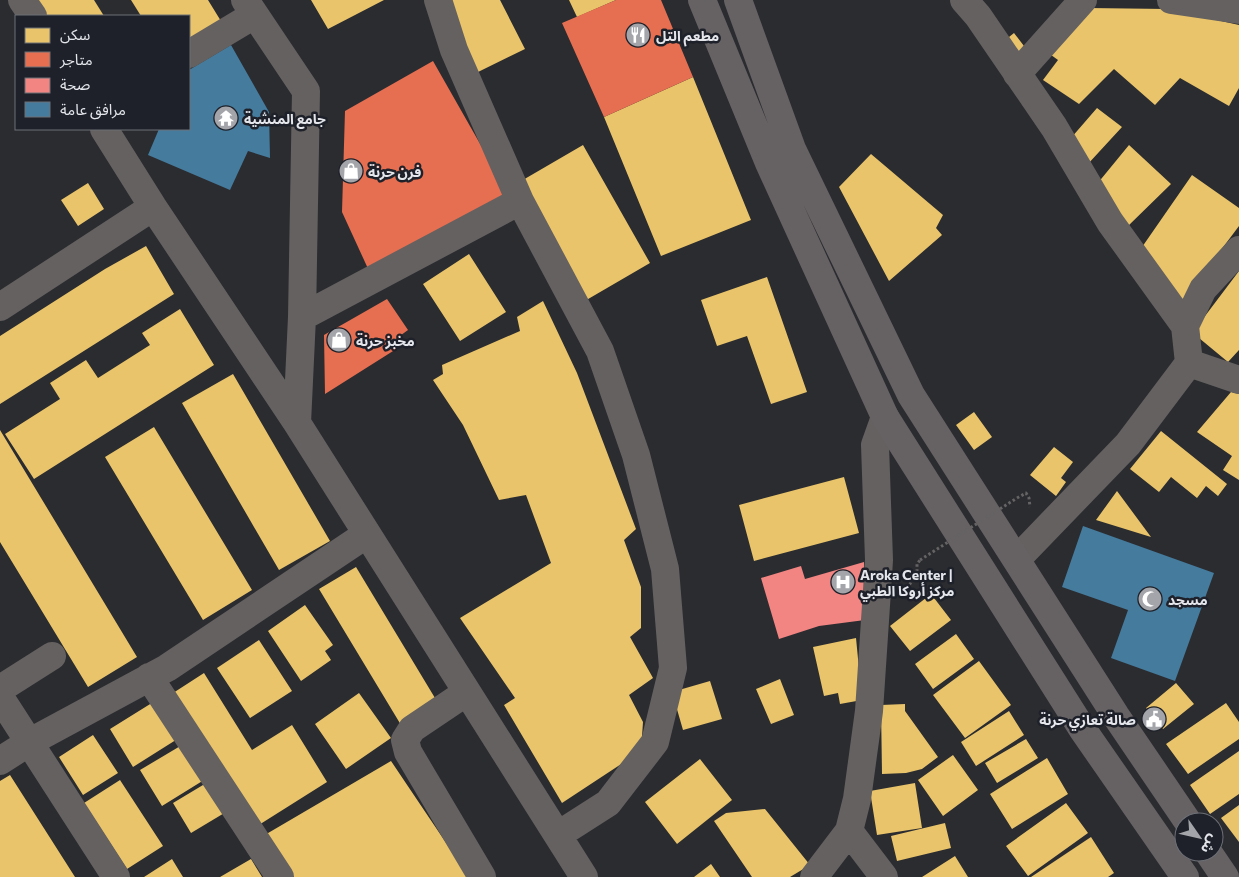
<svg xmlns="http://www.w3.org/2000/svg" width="1239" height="877" font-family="Commissioner,'Noto Sans Arabic',sans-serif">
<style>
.homes{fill:#e9c46a}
.shops{fill:#e76f51}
.health{fill:#f28482}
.public{fill:#457b9d}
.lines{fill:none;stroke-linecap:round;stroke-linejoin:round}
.path{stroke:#656364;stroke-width:3;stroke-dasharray:2.5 2.5;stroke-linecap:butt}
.minor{stroke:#656160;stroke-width:28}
.major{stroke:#666163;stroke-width:28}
.path-bridge{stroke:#656364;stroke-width:3;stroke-dasharray:2.5 2.5;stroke-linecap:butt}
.labels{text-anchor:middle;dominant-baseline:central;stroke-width:5;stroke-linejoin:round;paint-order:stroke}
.poi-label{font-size:14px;font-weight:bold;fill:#e4e6ec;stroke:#1e2129;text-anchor:start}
</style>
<rect width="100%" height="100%" fill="#2b2c30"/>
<path class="homes" d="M31 0H94L104 16H41Z
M131 0H208L224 26 189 48V16H141Z
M311 0H384L328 29Z
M450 0H500L525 49 476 73Z
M569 0H616L577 17Z
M1088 8 1167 9 1239 25V88L1229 106 1180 78 1155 105 1114 69 1079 104 1043 80 1058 60 1047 52Z
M1014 33 1027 50 1012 62 999 45Z
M693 77 751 220 661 256 604 117Z
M1097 108 1122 127 1087 165 1071 138Z
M583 145 650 263 583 302 516 184Z
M1129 145 1171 184 1127 227 1097 184Z
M871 154 943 215 936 228 942 235 889 281 839 187Z
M1192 175 1239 208V226L1182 302 1140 250Z
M88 183 104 209 78 226 61 200Z
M146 246 174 294 0 404V336L105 269Z
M469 254 506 312 460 341 423 284Z
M1239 271V350L1228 362 1199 338V324Z
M767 277 807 392 771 404 747 336 717 346 701 300Z
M543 301 577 373 636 529 624 540 641 587V628L630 637 653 678 629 695 643 722 641 751 562 803 504 705 515 698 460 618 551 563 526 495 499 500 463 425 433 380 443 374 442 365 520 331 517 317Z
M180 309 214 365 34 479 5 434 60 399 50 383 86 360 98 378 150 345 142 333Z
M233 374 330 541 279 570 182 403Z
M1231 392 1239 394V480L1223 470 1232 456 1197 432Z
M974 412 992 437 974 450 956 425Z
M154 427 252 590 203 620 105 457Z
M0 430 137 657 88 687 0 542Z
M1161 431 1227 484 1218 496 1206 486 1197 498 1171 477 1159 492 1130 469Z
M1054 447 1073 462 1061 478 1066 482 1056 496 1030 475Z
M844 477 859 533 754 561 739 505Z
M1117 491 1151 537 1096 520Z
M356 567 438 703 401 725 319 589Z
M931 594 951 620 910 651 890 626Z
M305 605 333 645 325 651 331 660 301 681 268 631Z
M956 634 974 659 933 689 915 664Z
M856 638 862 700 840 704 838 693 824 696 813 647Z
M259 640 292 691 250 718 217 668Z
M979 661 1011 705 965 738 933 695Z
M204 673 252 750 292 725 327 782 254 828 170 695Z
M780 679 794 715 771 724 756 689Z
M710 681 722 719 683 730 672 692Z
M1176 683 1194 704 1163 729 1146 708Z
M359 693 391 738 346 769 315 724Z
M155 701 179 738 133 767 110 729Z
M1226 703 1239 722V739L1188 774 1166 744Z
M905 704V711L938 757 922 769 906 773 882 774 881 705Z
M1009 711 1024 735 976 766 961 742Z
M93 735 118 773 83 795 59 757Z
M1026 739 1038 758 997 783 985 763Z
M182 745 204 780 162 806 140 770Z
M1239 751V794L1210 814 1190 785Z
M953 755 978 790 943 816 918 780Z
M1047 758 1068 794 1012 829 990 794Z
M700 759 732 800 677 844 645 802Z
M391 761 469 877H293L263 836Z
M10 775 75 877H0V781Z
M120 780 163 846 127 869 84 803Z
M208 782 226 812 191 833 173 803Z
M915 783 922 828 877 835 870 791Z
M1066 803 1088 833 1028 876 1006 846Z
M1239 805V842L1221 818Z
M765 809 810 865 790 877H752L714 821 726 813Z
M945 823 951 848 897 861 891 836Z
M1091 837 1114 873 1108 877H1031Z
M955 856 968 877H922Z
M172 859 183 877H144Z
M251 859 262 877H220Z
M711 864 720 877H694Z"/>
<path class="shops" d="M616 0H661L693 77 604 117 562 23Z
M433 61 508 193 370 273 342 212 345 111Z
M387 299 408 330 397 338 401 346 325 394 324 335Z"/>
<path class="health" d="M864 562 865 620 819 626 779 639 761 578 801 566 805 579Z"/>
<path class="public" d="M231 45 269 112 270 158 248 151 230 190 148 155 159 129H189V70Z
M1083 526 1214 573 1175 681 1111 658 1128 610 1062 587Z"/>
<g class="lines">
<path class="path" d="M1017 498 1026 493 1029 498 1030 507
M904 593 917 573V564L920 560"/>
<path class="minor" d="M22 0 33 16
M245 0 306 91 302 317 297 423 584 877
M438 0 454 50 520 201 600 351 636 455 665 569 673 668 655 742 608 803 558 835
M964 0 978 16 1054 127 1110 222 1185 326
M1171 0 1239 10
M189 54 254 15
M1017 74 1083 0
M104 129 153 207 297 423
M0 307 153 207
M302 317 520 201
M1189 363 1239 380
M1017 559 1128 444 1189 363 1185 326 1203 289 1239 250
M149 677 280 877
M0 689 52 656
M467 692 412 729 405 740 408 752 482 877
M0 697 116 877
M0 761 28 743 167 668 367 534
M849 831 884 877
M814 877 849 831 857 799 869 711 879 560 875 445 885 417"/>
<path class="major" d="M702 0 769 163 885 417 1083 730 1185 877
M738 0 792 149 911 395 1116 716 1188 822
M1208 852 1225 877"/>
<path class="path-bridge" d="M920 560 1017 498"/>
</g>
<defs>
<symbol id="restaurant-disc" viewBox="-11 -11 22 22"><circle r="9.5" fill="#a3a5aa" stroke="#1e2129"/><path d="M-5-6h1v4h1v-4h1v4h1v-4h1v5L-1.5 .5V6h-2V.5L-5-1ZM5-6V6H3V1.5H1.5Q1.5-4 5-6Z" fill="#fff"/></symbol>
<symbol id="temple-disc" viewBox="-11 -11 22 22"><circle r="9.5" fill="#a3a5aa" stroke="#1e2129"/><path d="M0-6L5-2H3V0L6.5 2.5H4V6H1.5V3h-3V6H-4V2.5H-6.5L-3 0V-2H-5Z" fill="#fff"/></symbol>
<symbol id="shop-disc" viewBox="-11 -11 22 22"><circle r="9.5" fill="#a3a5aa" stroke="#1e2129"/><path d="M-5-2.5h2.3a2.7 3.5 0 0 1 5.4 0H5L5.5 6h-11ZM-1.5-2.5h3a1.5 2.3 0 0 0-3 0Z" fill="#fff"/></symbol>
<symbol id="hospital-disc" viewBox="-11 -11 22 22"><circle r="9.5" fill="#a3a5aa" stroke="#1e2129"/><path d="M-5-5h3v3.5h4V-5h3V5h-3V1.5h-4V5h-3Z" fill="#fff"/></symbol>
<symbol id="mosque-disc" viewBox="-11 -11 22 22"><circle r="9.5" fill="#a3a5aa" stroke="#1e2129"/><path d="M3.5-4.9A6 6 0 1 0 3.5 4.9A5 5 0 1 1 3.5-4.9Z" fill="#fff"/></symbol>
<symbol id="civic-disc" viewBox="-11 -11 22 22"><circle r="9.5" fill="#a3a5aa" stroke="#1e2129"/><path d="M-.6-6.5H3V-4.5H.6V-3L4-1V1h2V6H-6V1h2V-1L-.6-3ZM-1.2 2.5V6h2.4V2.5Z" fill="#fff"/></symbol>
</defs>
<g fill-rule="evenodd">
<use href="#restaurant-disc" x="624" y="21" width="28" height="28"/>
<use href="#temple-disc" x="212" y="104" width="28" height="28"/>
<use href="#shop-disc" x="337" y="157" width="28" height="28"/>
<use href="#shop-disc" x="325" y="326" width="28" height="28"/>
<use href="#hospital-disc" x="829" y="568" width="28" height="28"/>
<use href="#mosque-disc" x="1136" y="585" width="28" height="28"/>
<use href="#civic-disc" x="1140" y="705" width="28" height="28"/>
</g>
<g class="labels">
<g class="poi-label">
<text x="656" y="35">مطعم التل</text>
<text x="244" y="118">جامع المنشية</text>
<text x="368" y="171">فرن حرنة</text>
<text x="356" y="340">مخبز حرنة</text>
<text x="860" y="574">Aroka Center |<tspan x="860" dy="16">مركز أروكا الطبي</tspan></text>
<text x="1168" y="599">مسجد</text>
<text x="1136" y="719" text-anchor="end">صالة تعازي حرنة</text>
</g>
</g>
<rect x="15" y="15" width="175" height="115" fill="#1e2129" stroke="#6d7077"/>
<rect x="25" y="28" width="25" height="15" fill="#e9c46a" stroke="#6d7077"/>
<text x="60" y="40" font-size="15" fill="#e4e6ec">سكن</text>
<rect x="25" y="52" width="25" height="15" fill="#e76f51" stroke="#6d7077"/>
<text x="60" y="65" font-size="15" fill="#e4e6ec">متاجر</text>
<rect x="25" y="78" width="25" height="15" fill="#f28482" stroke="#6d7077"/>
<text x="60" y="90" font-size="15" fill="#e4e6ec">صحة</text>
<rect x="25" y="102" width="25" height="15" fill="#457b9d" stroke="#6d7077"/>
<text x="60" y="115" font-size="15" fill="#e4e6ec">مرافق عامة</text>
<g transform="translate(1199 837) rotate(124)"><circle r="24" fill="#1e2129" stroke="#6d7077"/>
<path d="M0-4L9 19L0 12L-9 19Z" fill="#a3a5aa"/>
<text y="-8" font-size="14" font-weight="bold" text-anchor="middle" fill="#e4e6ec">ش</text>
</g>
</svg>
